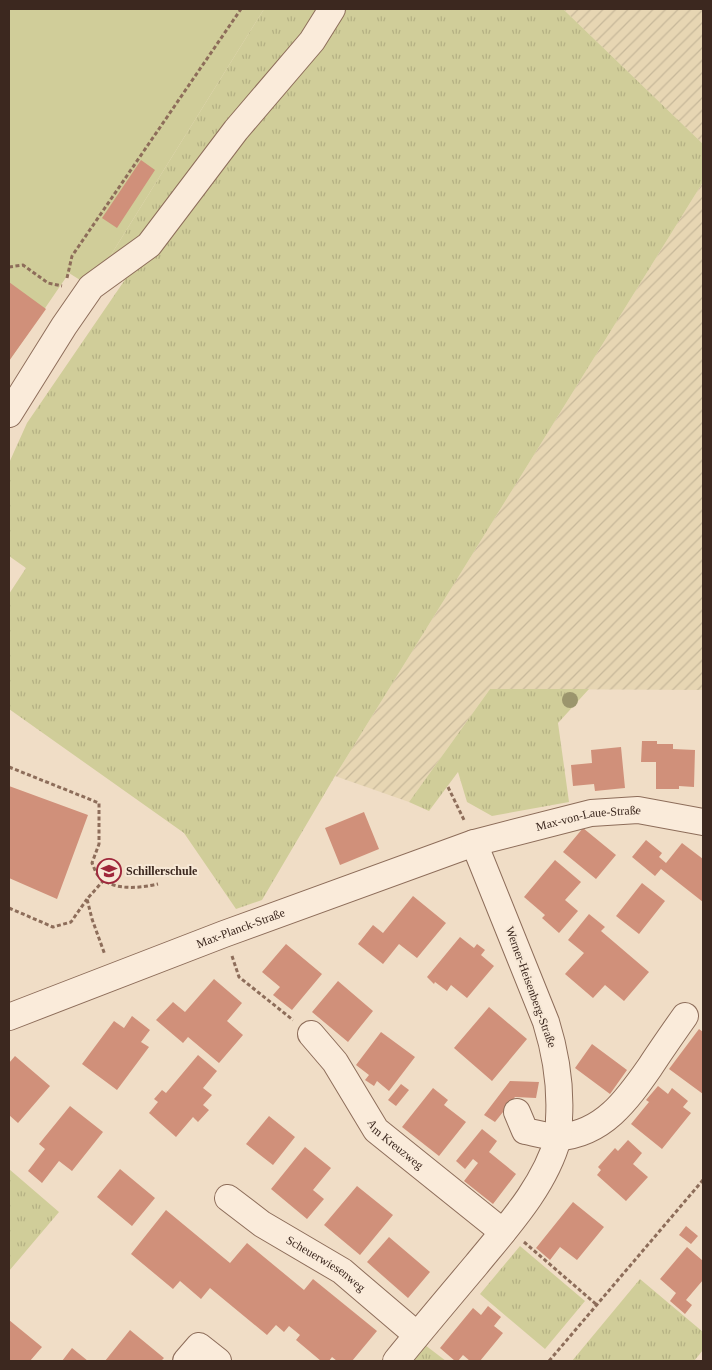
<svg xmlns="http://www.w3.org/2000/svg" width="712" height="1370" font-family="Georgia,serif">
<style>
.farmland{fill:url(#farmland-furrows)}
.grass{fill:url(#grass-tufts)}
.garden{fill:#d0cd99}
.building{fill:#d0907a}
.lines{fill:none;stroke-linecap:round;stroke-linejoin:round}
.minor-casing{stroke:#8d6d5a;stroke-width:28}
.path{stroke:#8d6d5a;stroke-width:3;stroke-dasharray:4 2.5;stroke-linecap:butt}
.minor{stroke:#faebda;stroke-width:26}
.tree{fill:#9b956d}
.labels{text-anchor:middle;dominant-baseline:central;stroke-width:4;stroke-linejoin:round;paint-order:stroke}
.street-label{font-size:12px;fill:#3c281f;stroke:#f7e8d6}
.poi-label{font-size:12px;font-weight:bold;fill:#3c281f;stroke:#f7e8d6;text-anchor:start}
</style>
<defs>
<pattern id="farmland-furrows" width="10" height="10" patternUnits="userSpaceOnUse" patternTransform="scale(1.25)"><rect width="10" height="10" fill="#e7d6b3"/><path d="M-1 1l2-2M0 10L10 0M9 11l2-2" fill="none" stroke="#c7b89a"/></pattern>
<pattern id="grass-tufts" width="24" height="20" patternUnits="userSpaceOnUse" patternTransform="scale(1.25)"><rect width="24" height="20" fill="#d0cd99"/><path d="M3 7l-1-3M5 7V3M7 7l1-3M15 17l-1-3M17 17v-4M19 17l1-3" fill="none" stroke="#b4b083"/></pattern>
</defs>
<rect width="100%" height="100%" fill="#f0ddc6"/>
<path class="farmland" d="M563 9H703V144Z
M703 182V690L490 689 409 802 335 776Z"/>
<path class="grass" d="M264 9H563L703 144V182L335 776 262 900 236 909 184 833 9 709V594L26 568 9 556V463L27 423 148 246 91 287Z
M490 689H589L558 723 569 802 492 816 467 802 458 772 429 811 409 802Z
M9 1169 59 1212 9 1271Z
M520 1246 585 1301 545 1349 480 1294Z
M640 1279 703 1332V1350L694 1361H572Z
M425 1345 446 1361H412Z"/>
<path class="garden" d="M9 9H264L91 287 69 273 9 361Z"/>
<path class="building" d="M141 160 155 170 117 228 102 218Z
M9 282 46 309 9 361Z
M642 741H657V744H673V749L695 750 694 787 679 786V789H656V762H641Z
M621 747 625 788 595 791 594 784 573 786 571 765 592 763 591 750Z
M9 786 88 815 57 899 9 878Z
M364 812 379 849 340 865 325 828Z
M583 828 616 855 596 879 563 852Z
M646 840 662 853 659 857 666 863 682 843 703 859V902L661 869 655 876 632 857Z
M555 860 581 882 565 900 578 911 559 933 542 918 545 915 524 897Z
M642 883 665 901 639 934 616 916Z
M413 896 446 923 417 958 399 944 383 964 358 944 373 925 383 933Z
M589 914 605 927 601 931 649 972 624 1001 605 985 593 998 565 974 584 953 568 940Z
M460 937 474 948 477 944 485 950 481 955 494 966 467 998 451 985 447 991 435 982 434 984 427 977Z
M286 944 322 974 292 1010 273 995 280 987 262 972Z
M214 979 242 1003 227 1021 243 1035 219 1063 188 1037 183 1043 156 1020 173 1002 185 1012Z
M338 981 373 1011 348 1042 312 1012Z
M489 1007 527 1039 492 1081 454 1048Z
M132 1016 150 1030 141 1042 149 1047 117 1090 82 1064 114 1021 124 1028Z
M699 1029 703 1032V1094L669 1069Z
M381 1032 415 1057 389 1091 377 1081 374 1086 365 1080 369 1075 356 1065Z
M592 1044 627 1070 610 1094 575 1068Z
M198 1055 217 1071 203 1088 212 1095 203 1105 209 1110 198 1122 193 1117 176 1137 149 1113 158 1102 154 1099 162 1090 166 1093Z
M15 1056 50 1086 18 1123 9 1115V1063Z
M510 1081 539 1082 536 1098 515 1097 495 1122 484 1115Z
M401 1084 409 1090 396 1106 388 1100Z
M658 1086 668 1094 672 1088 688 1101 683 1107 691 1113 662 1149 631 1124 649 1102 646 1100Z
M433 1088 448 1100 444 1105 466 1122 439 1156 402 1127Z
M70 1106 103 1132 72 1171 59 1161 42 1183 28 1171 45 1149 39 1144Z
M269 1116 295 1137 273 1165 246 1144Z
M482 1129 497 1141 489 1152 516 1174 493 1204 464 1181 478 1163 473 1159 465 1169 456 1161Z
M628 1140 642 1153 633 1164 648 1177 626 1201 597 1175 601 1170 598 1167 615 1148 618 1151Z
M305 1147 331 1168 313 1190 324 1199 307 1219 271 1189Z
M120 1169 155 1198 132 1226 97 1197Z
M357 1186 393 1215 360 1255 324 1225Z
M573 1202 604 1227 577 1260 560 1247 550 1260 536 1248Z
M166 1210 230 1263 247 1243 304 1290 313 1279 377 1331 352 1361H337L332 1357 329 1361H321L296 1340 300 1335 289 1326 284 1332 276 1325 267 1335 210 1288 201 1299 180 1281 173 1289 131 1254Z
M686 1226 698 1236 691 1244 679 1235Z
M389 1237 430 1272 408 1298 367 1262Z
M687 1247 703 1261V1280L686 1300 692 1305 685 1314 670 1301 676 1293 660 1279Z
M488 1306 501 1317 494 1326 503 1333 480 1361H470L463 1355 458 1361H455L440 1348 473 1308 481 1315Z
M9 1320 42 1347 30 1361H9Z
M130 1330 164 1358 161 1361H105Z
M72 1348 88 1361H62Z"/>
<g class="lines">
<defs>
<g id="minor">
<path d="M9 414 64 326 91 287 149 245 236 130 312 41 332 9"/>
<path id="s1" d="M9 1017 224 934 474 843 591 813 638 810 703 822"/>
<path id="s2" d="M311 1034 335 1062 376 1130 503 1232"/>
<path d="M517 1112 525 1131C536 1133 549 1137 559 1137 603 1134 627 1100 650 1067 661 1050 673 1033 685 1016"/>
<path id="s3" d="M228 1198 262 1224 342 1271 417 1335"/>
<path d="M186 1361 199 1346 218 1361"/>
<path d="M396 1361C422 1329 449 1297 476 1265 507 1227 545 1186 558 1138 559 1132 559 1125 559 1119 561 1085 556 1054 546 1022L474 843"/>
</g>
</defs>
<use href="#minor" class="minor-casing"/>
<path class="path" d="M9 267 23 265 48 283 62 286
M67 278 72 256 241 9
M9 767 99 803V844L92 863C94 867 95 871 97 874 111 892 140 888 158 884
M448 787 465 822
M104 880 87 899 92 919 105 955
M9 908 53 927 71 922 87 899
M232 956 239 977 293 1020
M524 1242 597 1305
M549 1361 703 1180"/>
<use href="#minor" class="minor"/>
</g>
<circle class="tree" cx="570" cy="700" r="8"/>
<defs>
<symbol id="school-ring" viewBox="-11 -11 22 22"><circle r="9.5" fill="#f7e8d6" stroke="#9f273b" stroke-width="1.5"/><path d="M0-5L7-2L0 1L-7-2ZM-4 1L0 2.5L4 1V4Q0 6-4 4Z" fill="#9f273b"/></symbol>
</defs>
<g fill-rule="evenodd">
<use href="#school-ring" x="95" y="857" width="28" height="28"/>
</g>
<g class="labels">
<g class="street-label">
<text stroke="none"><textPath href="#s1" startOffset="614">Max-von-Laue-Straße</textPath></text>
<text stroke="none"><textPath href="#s1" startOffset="248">Max-Planck-Straße</textPath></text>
<text transform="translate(531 987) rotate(70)">Werner-Heisenberg-Straße</text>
<text stroke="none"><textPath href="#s2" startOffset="140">Am Kreuzweg</textPath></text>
<text stroke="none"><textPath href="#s3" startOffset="118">Scheuerwiesenweg</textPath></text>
</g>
<g class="poi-label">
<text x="126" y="871">Schillerschule</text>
</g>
</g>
<rect width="712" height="1370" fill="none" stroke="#3c281f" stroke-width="20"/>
</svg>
